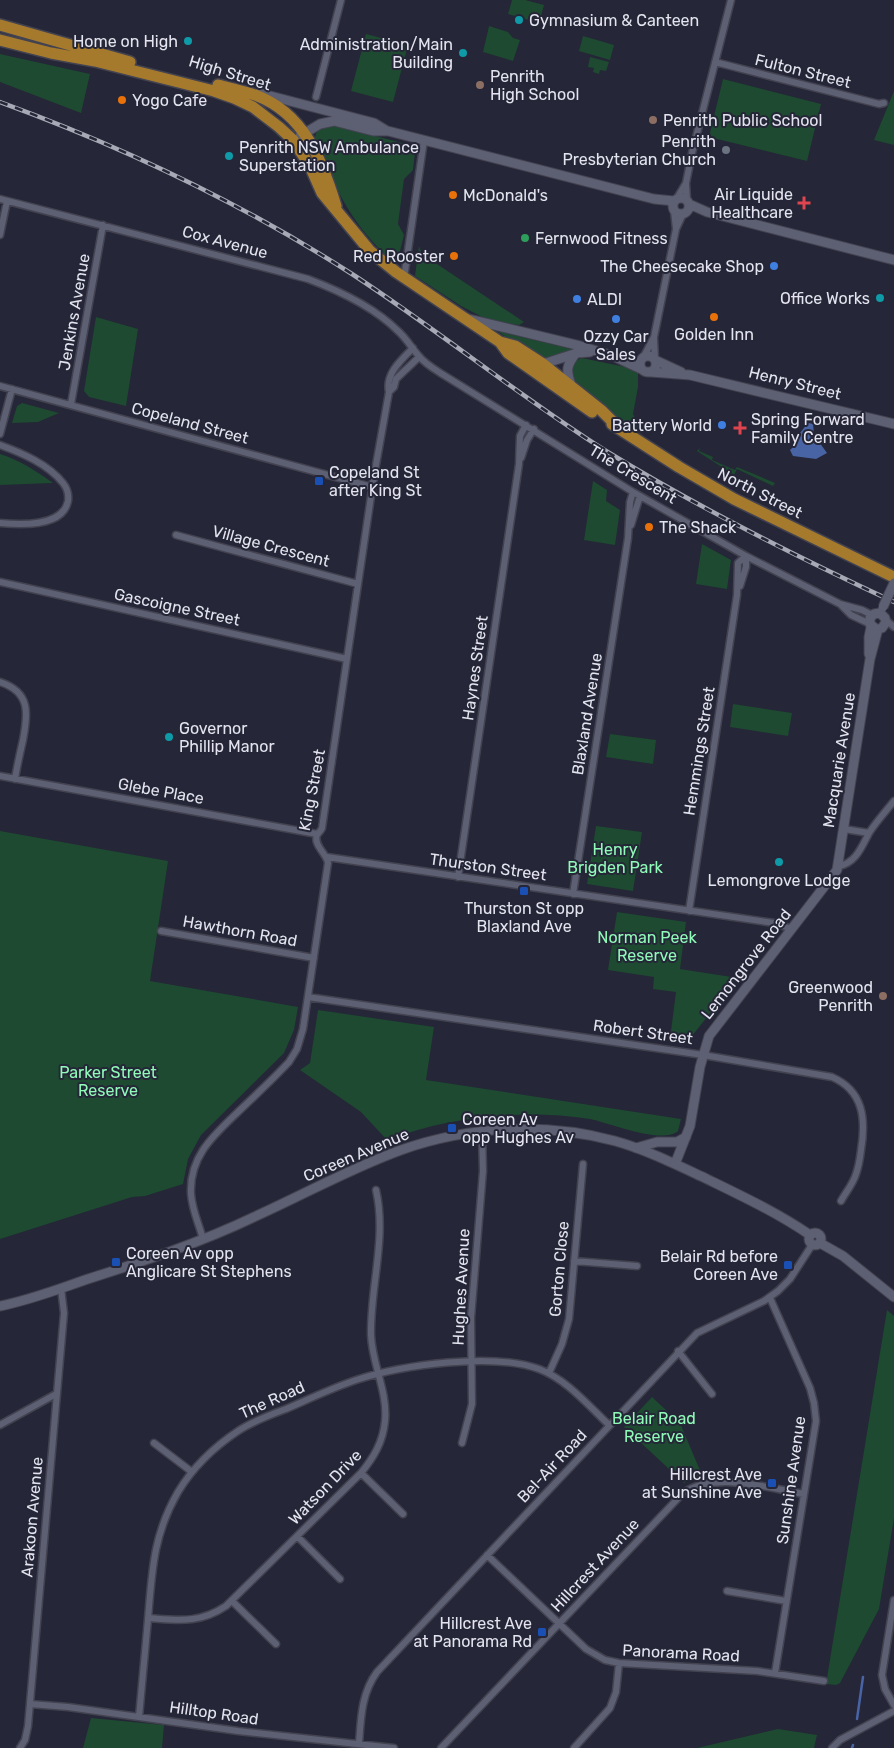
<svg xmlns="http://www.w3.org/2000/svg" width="894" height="1748" font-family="Rubik,sans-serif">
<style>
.green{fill:#1d4a30}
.water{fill:#4864a4}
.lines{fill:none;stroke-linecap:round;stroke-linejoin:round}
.stream{stroke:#4864a4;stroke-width:2.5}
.street-casing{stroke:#424250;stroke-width:9}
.secondary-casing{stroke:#424250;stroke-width:11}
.highway-casing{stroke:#424250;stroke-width:14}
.street{stroke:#5d5f72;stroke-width:6}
.secondary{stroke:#5d5f72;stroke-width:9}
.highway{stroke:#a57a2c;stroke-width:11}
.rail-casing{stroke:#a8a9b6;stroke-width:4.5}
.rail{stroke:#252637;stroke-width:2.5;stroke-dasharray:8;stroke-linecap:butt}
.secondary-bridge-casing{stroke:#424250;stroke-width:11;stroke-linecap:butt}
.secondary-bridge{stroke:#5d5f72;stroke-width:9}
.culture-dot{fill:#0f9aa8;stroke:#252637;stroke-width:2}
.education-dot{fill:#8d6e63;stroke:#252637;stroke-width:2}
.food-dot{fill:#e8710a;stroke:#252637;stroke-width:2}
.worship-dot{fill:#6b7280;stroke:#252637;stroke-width:2}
.health-dot{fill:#e0444e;stroke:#252637;stroke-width:2}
.leisure-dot{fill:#2e9e5b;stroke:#252637;stroke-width:2}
.shop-dot{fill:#3f7fe0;stroke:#252637;stroke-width:2}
.transit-dot{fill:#1a4fb4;stroke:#252637;stroke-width:2}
.labels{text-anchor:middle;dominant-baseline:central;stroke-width:4;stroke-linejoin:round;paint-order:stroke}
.poi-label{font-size:16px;fill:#e3e4ef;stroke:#252637;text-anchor:start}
.street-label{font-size:16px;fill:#e3e4ef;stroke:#252637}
.park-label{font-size:16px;fill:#90fbb9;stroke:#252637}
</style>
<rect width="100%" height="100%" fill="#252637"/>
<path class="green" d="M512 0H525L544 5 539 23 508 14Z
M489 26 508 32 513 38 520 40 513 61 483 52Z
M366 34 408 45 393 102 351 91Z
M583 36 614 45 610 60 579 51Z
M0 54 90 74 81 113 0 82Z
M590 57 609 62 606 71 600 70 599 74 593 72 594 68 588 67Z
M723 79 821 104 807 161 709 137Z
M894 91V145L874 140Z
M328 125 337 126 410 145 414 148 415 152 413 170 404 179 398 224 404 235 398 259 391 260C358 230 342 203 325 162 322 153 318 145 315 137 317 129 321 128 328 125Z
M419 246 422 254 524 322 519 325 488 320 461 306 415 276Z
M96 317 138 329 126 406 89 397 84 391Z
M497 331 572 349V351L543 361Z
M582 358 635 369 638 372V387L633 414 637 421 641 424 637 431 630 426 628 429 617 421 575 381C569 372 571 361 582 358Z
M22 403 59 413 38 422 12 423 17 406Z
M700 448 699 451 713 457 712 460 735 470 737 467 775 483 773 486 737 469 734 475 697 451Z
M0 454C20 460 36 471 53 483L0 485Z
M593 481 607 490 606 501 620 510 615 545 584 540Z
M702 544 731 560 727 589 696 584Z
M733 704 792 713 788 736 730 727Z
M610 734 656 740 653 764 606 757Z
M596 826 642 832 633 891 587 884Z
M0 831 168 861 150 981 298 1007 294 1030 284 1053 201 1135 188 1159 183 1184 145 1196 132 1197 0 1239Z
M617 912 686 922 680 969 738 978 688 1041 670 1039 676 992 653 989 654 977 608 970Z
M318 1010 434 1027 426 1080 681 1119 678 1131C662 1145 610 1123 590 1119 521 1109 452 1116 387 1140L361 1112 300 1070 310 1063Z
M887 1310 894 1316V1518L879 1609 840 1683 836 1685 826 1684Z
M652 1397 680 1423 702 1475 684 1483 624 1427Z
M91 1718 164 1725 162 1748H83Z
M778 1729 817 1735 814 1748H697Z"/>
<path class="water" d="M809 423 813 424 814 435 827 453 816 459 793 456 790 450 793 447 795 437C802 433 803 427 809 423Z"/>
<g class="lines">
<path class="stream" d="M857 1719 863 1677
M852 1748 853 1745"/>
<defs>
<path id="street" d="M715 62 879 104 884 103
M316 97 341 0
M677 198 686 183
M0 199 308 279C340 291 374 307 398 331 406 338 411 347 418 355 424 363 434 369 442 374L633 492 746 556 840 604 862 610 872 615
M687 200 686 183 692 153 731 0
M676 229 683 214
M0 235 7 201
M404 278 424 140
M654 338 655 360
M643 358 654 337 676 229 674 211
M0 386 372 487
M389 392 394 387 396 379 419 357
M71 404 103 225
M0 434 12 389
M0 445C22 453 48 464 63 483 67 488 69 494 68 501 63 527 20 525 0 523
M521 458 527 440 534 429
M631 525 640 496
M176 535 358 584
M0 582 347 659
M740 586 746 567V556
M841 605 851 615 870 624
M886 620 894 627
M0 682C31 692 28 714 23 740 20 753 17 766 15 779
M0 776 317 834
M844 829 869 833
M327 857 774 923 792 929
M839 866C856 863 862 846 869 833 876 822 886 811 894 801
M458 877 519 464 520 436 526 425
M573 894 628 538 630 502 633 492
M689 911 737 595 738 563 746 556
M161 931 314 958
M308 997 703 1055 832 1077C864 1091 866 1120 861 1150 860 1158 859 1166 856 1174 853 1184 846 1192 841 1201
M203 1239C199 1224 192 1210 191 1194 189 1156 214 1135 239 1111 256 1095 273 1079 289 1062L297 1049 303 1029 328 863C327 854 313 845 317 835 318 833 321 831 322 828L374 476 389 392C385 374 401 360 413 348
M574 1261 637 1266
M770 1298 810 1388 814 1403 816 1421 775 1673
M678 1351 712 1394
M549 1373 562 1344 569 1319 583 1164
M0 1425 56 1394
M154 1443 192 1472
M462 1443 472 1404 471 1318 483 1171 482 1131
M361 1473 403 1514
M297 1536 340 1579
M487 1555 586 1649 605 1660 619 1663 757 1671 824 1681
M727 1591 786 1601
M894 1600 882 1675 885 1689 894 1705
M232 1601 276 1644
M148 1618C178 1620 199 1624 226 1606L361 1473C374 1457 383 1442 385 1421 388 1392 372 1364 371 1335 370 1287 387 1238 376 1190
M30 1704 68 1707 238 1731 394 1748
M139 1717C142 1684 145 1652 148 1619 152 1572 153 1535 178 1492 193 1467 214 1447 238 1431 253 1421 270 1415 286 1409 309 1399 332 1388 356 1380 402 1365 493 1352 539 1369 566 1379 588 1405 609 1425
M359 1744C361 1718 361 1694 377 1672L697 1333 764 1301 778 1291 790 1279 812 1245
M20 1748 25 1740 28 1726 64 1313 61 1288
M441 1748 683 1493C716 1471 768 1488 804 1494
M574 1748 610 1708 616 1692 619 1663
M832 1748 840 1740 894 1711"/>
<path id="secondary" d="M259 93 374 123 387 131
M300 136 320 124 334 121 373 131H388L654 199 674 201
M673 206a8 8 0 1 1 16 0a8 8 0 1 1-16 0Z
M689 204 707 212 894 260
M469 319 577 345 613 356 641 369
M640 364a8 8 0 1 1 16 0a8 8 0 1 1-16 0Z
M655 360 681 372
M540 365 577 353 590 352
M651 372 690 375 894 424
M571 385C566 370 566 366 576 353
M876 629 870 624V618L874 614 880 613
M878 629 882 628 886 622 885 618 880 613
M869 654V637L871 627
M636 1148 657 1142H677L686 1137
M675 1164 690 1126 700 1067 709 1036 837 870 870 659 878 629
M809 1239a6 6 0 1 1 12 0a6 6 0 1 1-12 0Z
M820 1243 843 1256 894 1297
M0 1306C31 1300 61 1288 91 1278 147 1260 202 1242 254 1217 303 1195 351 1168 401 1150 469 1126 545 1122 615 1141 647 1150 677 1165 707 1179 742 1196 778 1213 810 1235"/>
<path id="highway" d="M0 25 130 62
M0 40 51 53 95 61 214 91 234 98 253 107 279 127 293 140 310 166 322 193 370 251 396 272 500 342 515 346 543 364 601 410 617 426
M218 85C230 88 243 91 255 95 304 113 322 160 336 206
M500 342 508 353 592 412
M612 424 679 467 734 499 894 577"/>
</defs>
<use href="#street" class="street-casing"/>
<use href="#secondary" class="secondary-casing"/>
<use href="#highway" class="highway-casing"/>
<use href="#street" class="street"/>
<use href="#secondary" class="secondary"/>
<use href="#highway" class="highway"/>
<defs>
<path id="rail" d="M0 102C121 146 243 204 352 274 438 330 519 396 606 451 699 508 795 556 894 602"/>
</defs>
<use href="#rail" class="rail-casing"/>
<use href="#rail" class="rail"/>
<defs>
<path id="secondary-bridge" d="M883 607 894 583"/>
</defs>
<use href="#secondary-bridge" class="secondary-bridge-casing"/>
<use href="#secondary-bridge" class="secondary-bridge"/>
</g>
<g class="culture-dot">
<circle cx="519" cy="20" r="5"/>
<circle cx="188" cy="41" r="5"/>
<circle cx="463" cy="53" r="5"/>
<circle cx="229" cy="156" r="5"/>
<circle cx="880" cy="298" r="5"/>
<circle cx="169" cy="737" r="5"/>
<circle cx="779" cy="862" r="5"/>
</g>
<g class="education-dot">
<circle cx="480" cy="85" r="5"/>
<circle cx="653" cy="120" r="5"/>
<circle cx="883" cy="996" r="5"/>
</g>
<g class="food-dot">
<circle cx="122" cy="100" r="5"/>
<circle cx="453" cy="195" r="5"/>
<circle cx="454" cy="256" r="5"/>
<circle cx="714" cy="317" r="5"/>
<circle cx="649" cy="527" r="5"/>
</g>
<circle class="worship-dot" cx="726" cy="150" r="5"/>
<g class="health-dot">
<path d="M801.5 195.5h5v5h5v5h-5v5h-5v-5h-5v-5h5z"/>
<path d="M737.5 420.5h5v5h5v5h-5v5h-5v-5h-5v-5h5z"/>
</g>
<circle class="leisure-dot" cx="525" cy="238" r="5"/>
<g class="shop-dot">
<circle cx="774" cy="266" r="5"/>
<circle cx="577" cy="299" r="5"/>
<circle cx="616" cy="319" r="5"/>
<circle cx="722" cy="425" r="5"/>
</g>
<g class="transit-dot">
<rect x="314" y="476" width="10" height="10" rx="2.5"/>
<rect x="519" y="886" width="10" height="10" rx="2.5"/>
<rect x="447" y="1123" width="10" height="10" rx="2.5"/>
<rect x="111" y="1257" width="10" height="10" rx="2.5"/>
<rect x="783" y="1260" width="10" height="10" rx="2.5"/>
<rect x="767" y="1478" width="10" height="10" rx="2.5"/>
<rect x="537" y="1627" width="10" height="10" rx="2.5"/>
</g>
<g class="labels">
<g class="poi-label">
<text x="529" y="20">Gymnasium &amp; Canteen</text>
<text x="178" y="41" text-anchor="end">Home on High</text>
<text x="453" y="44" text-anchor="end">Administration/Main<tspan x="453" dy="18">Building</tspan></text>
<text x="490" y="76">Penrith<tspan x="490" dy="18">High School</tspan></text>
<text x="132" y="100">Yogo Cafe</text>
<text x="663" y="120">Penrith Public School</text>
<text x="716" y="141" text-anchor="end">Penrith<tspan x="716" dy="18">Presbyterian Church</tspan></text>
<text x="239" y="147">Penrith NSW Ambulance<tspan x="239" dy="18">Superstation</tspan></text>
<text x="793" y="194" text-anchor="end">Air Liquide<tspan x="793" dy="18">Healthcare</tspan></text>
<text x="463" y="195">McDonald's</text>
<text x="535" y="238">Fernwood Fitness</text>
<text x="444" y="256" text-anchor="end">Red Rooster</text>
<text x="764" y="266" text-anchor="end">The Cheesecake Shop</text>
<text x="870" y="298" text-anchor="end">Office Works</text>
<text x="587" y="299">ALDI</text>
<text x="714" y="334" text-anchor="middle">Golden Inn</text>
<text x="616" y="336" text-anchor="middle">Ozzy Car<tspan x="616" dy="18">Sales</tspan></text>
<text x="751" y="419">Spring Forward<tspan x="751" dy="18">Family Centre</tspan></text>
<text x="712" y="425" text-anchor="end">Battery World</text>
<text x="329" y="472">Copeland St<tspan x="329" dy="18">after King St</tspan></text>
<text x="659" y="527">The Shack</text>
<text x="179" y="728">Governor<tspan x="179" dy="18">Phillip Manor</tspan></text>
<text x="779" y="880" text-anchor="middle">Lemongrove Lodge</text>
<text x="524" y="908" text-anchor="middle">Thurston St opp<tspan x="524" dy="18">Blaxland Ave</tspan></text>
<text x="873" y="987" text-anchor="end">Greenwood<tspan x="873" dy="18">Penrith</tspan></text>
<text x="462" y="1119">Coreen Av<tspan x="462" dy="18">opp Hughes Av</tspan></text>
<text x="126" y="1253">Coreen Av opp<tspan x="126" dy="18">Anglicare St Stephens</tspan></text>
<text x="778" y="1256" text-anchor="end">Belair Rd before<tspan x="778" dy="18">Coreen Ave</tspan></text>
<text x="762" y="1474" text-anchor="end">Hillcrest Ave<tspan x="762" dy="18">at Sunshine Ave</tspan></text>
<text x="532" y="1623" text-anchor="end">Hillcrest Ave<tspan x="532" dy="18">at Panorama Rd</tspan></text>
</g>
<g class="street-label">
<text transform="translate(803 71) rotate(14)">Fulton Street</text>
<text transform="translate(230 73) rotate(17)">High Street</text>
<text transform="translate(225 242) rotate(15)">Cox Avenue</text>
<text transform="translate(74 312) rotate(-80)">Jenkins Avenue</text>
<text transform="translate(795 383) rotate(14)">Henry Street</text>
<text transform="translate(190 423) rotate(15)">Copeland Street</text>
<text transform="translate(633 474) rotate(31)">The Crescent</text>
<text transform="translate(760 493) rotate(27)">North Street</text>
<text transform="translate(271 546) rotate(15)">Village Crescent</text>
<text transform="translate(177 607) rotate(12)">Gascoigne Street</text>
<text transform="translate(475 668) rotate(-82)">Haynes Street</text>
<text transform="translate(587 714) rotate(-81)">Blaxland Avenue</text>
<text transform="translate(699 751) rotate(-81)">Hemmings Street</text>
<text transform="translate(839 760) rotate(-81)">Macquarie Avenue</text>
<text transform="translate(312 790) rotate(-79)">King Street</text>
<text transform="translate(161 791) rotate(10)">Glebe Place</text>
<text transform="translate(488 867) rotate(8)">Thurston Street</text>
<text transform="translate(240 931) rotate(10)">Hawthorn Road</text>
<text transform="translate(746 964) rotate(-52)">Lemongrove Road</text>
<text transform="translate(643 1032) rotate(8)">Robert Street</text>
<text transform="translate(356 1155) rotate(-23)">Coreen Avenue</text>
<text transform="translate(559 1269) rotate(-85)">Gorton Close</text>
<text transform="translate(461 1287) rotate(-87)">Hughes Avenue</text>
<text transform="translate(272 1400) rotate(-24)">The Road</text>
<text transform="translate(552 1466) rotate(-47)">Bel-Air Road</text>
<text transform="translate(791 1480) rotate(-82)">Sunshine Avenue</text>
<text transform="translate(325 1487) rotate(-46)">Watson Drive</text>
<text transform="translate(32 1517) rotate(-85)">Arakoon Avenue</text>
<text transform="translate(595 1565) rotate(-47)">Hillcrest Avenue</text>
<text transform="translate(681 1653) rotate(3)">Panorama Road</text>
<text transform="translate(214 1713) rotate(8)">Hilltop Road</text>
</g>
<g class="park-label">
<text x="615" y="849">Henry<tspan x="615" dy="18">Brigden Park</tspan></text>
<text x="647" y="937">Norman Peek<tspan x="647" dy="18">Reserve</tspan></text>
<text x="108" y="1072">Parker Street<tspan x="108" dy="18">Reserve</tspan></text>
<text x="654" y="1418">Belair Road<tspan x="654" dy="18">Reserve</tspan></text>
</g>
</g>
</svg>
